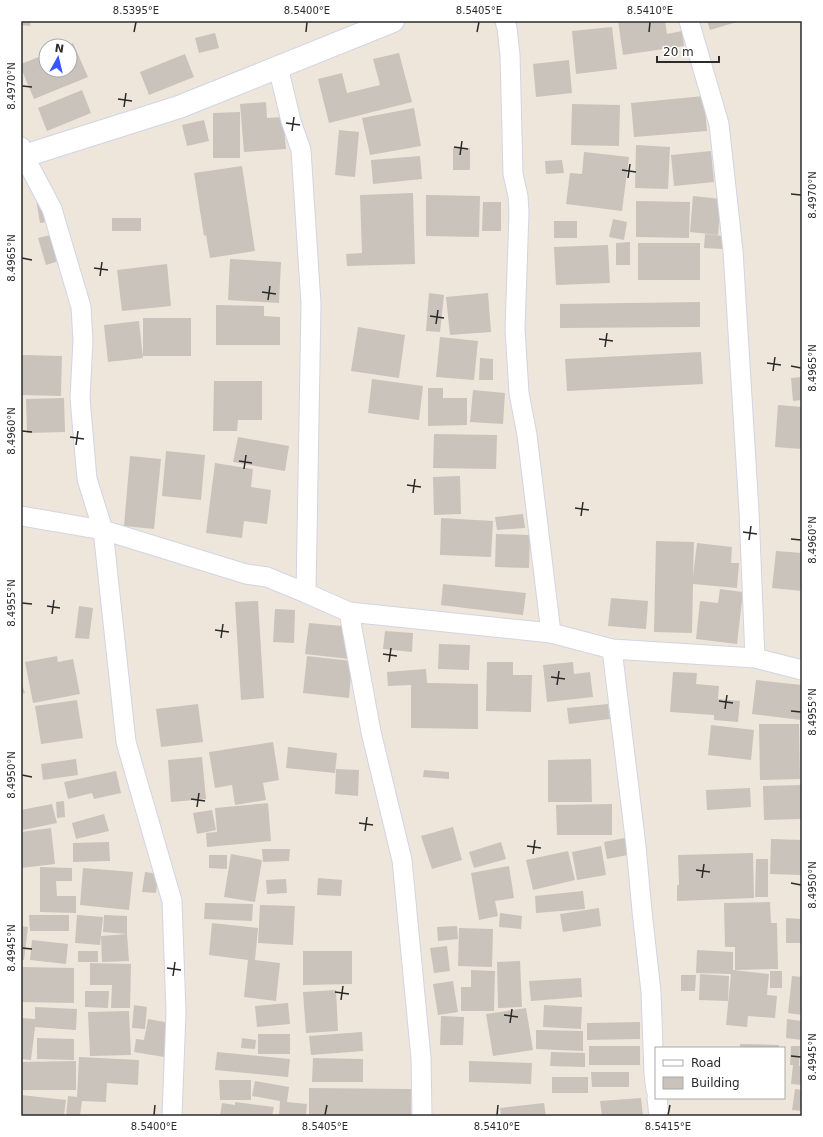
<svg xmlns="http://www.w3.org/2000/svg" width="823" height="1137" font-family="'DejaVu Sans',sans-serif">
<style>
.building{fill:#c9c3bb}
.lines{fill:none;stroke-linecap:round;stroke-linejoin:round}
.street-casing{stroke:#d1d4e5;stroke-width:21}
.secondary-casing{stroke:#d1d4e5;stroke-width:24}
.street{stroke:#fff;stroke-width:19}
.secondary{stroke:#fff;stroke-width:22}
.ticks{fill:none;stroke:#2b2b2b;stroke-width:1.5}
.neatline{fill:none;stroke:#2b2b2b;stroke-width:1.5}
.ticks-label{font-size:10px;text-anchor:middle;fill:#2b2b2b}
</style>
<rect width="100%" height="100%" fill="#eee6db"/>
<path class="building" d="M21 21H31L30 26 21 25Z
M618 21H665L667 34 682 31 684 46 623 55Z
M707 21H740L710 30Z
M612 27 617 69 576 74 572 31Z
M215 33 219 48 199 53 195 38Z
M73 43 88 77 34 99 21 68V64L46 54V70H70V46H65Z
M399 53 412 102 329 123 318 79 342 73 347 93 380 85 373 59Z
M185 54 194 77 149 95 140 72Z
M569 60 572 93 536 97 533 64Z
M82 90 91 113 47 131 38 108Z
M704 96 707 131 634 137 631 103Z
M266 102 267 118 283 117 286 149 244 152 240 104Z
M572 104 620 105 619 146 571 145Z
M414 108 421 146 370 155 362 118Z
M240 112V158H213V113Z
M204 120 209 141 187 146 182 125Z
M339 130 359 132 355 177 335 175Z
M636 145 670 147 668 189 635 188Z
M453 148H470V170H453Z
M711 151 714 182 674 186 671 155Z
M584 152 629 157 622 211 566 204 570 173 582 174Z
M420 156 422 179 373 184 371 160Z
M562 160 564 173 546 174 545 161Z
M242 166 255 251 210 258 206 235 204 236 194 173Z
M35 193 54 221 40 223Z
M413 193 415 264 347 266 346 254 362 253 360 195Z
M426 195 480 196 479 237 426 236Z
M693 196 721 199 718 235 690 232Z
M636 201 690 202 689 238 636 237Z
M483 202H501V231H482Z
M112 218H141V231H112Z
M613 219 627 222 624 240 609 237Z
M554 221H577V238H554Z
M55 234 62 260 46 265 38 238Z
M705 234 723 236V249L704 248Z
M630 242V265H616V243Z
M638 243H700V280H638Z
M608 245 610 283 556 285 554 247Z
M230 259 281 262 279 303 228 300Z
M167 264 171 306 122 311 117 270Z
M429 293 444 295 440 332 426 331Z
M488 293 491 332 450 335 446 297Z
M700 302V327L560 328V304Z
M216 305 264 306V316L280 317V345H216Z
M143 318H191V356H143Z
M139 321 143 358 108 362 104 325Z
M358 327 405 335 399 378 351 371Z
M440 337 478 341 474 380 436 377Z
M701 352 703 384 567 391 565 359Z
M21 355 62 356 61 396 21 395Z
M480 358 493 359V380H479Z
M802 377V400L793 401 791 378Z
M372 379 423 386 419 420 368 413Z
M214 381H262V420H238L237 431H213Z
M428 388H443V398H467V425L428 426Z
M473 390 505 393 503 424 470 422Z
M64 398 65 432 27 433 26 399Z
M778 405 802 407V449L775 447Z
M434 434 497 435 496 469 433 468Z
M238 437 289 446 285 471 233 462Z
M166 451 205 455 201 500 162 496Z
M130 456 161 459 154 529 124 526Z
M215 463 253 469 251 487 271 490 267 524 244 521 242 538 206 533Z
M460 476 461 514 434 515 433 477Z
M523 514 525 528 497 530 495 517Z
M441 518 493 521 491 557 440 555Z
M496 534 530 535 529 568 495 567Z
M656 541 694 542 693 576 697 543 732 547 731 563H739L737 588 693 584 692 633 654 632Z
M776 551 802 553V591L772 588Z
M443 584 526 593 523 615 441 605Z
M720 589 743 592 737 644 696 639 700 601 718 603Z
M611 598 648 601 646 629 608 626Z
M258 601 264 698 241 700 235 602Z
M79 606 93 608 89 639 75 638Z
M275 609 295 610 294 643 273 642Z
M309 623 353 627 349 659 305 654Z
M385 631 413 633 412 652 383 649Z
M439 644 470 645 469 670 438 669Z
M57 656 58 662 73 659 80 694 33 703 25 662Z
M307 656 352 661 349 698 303 693Z
M487 662H513V675H532L531 712 486 711Z
M573 662 574 674 590 672 593 697 547 702 543 665Z
M426 669 427 683 478 684V729L411 728V685L388 686 387 672Z
M673 672 697 673 696 684 719 686 718 699 740 701 738 722 714 720V715L670 712Z
M756 680 802 685 801 720 752 714Z
M21 682 25 693 21 694Z
M77 700 83 738 41 744 35 706Z
M198 704 203 742 161 747 156 709Z
M608 704 610 719 569 724 567 708Z
M759 724H799L800 779 760 780Z
M711 725 754 730 751 760 708 755Z
M273 742 279 780 263 783 266 800 235 805 232 785 215 788 209 752Z
M288 747 337 753 335 773 286 768Z
M202 757 206 799 171 802 168 760Z
M76 759 78 775 43 780 41 764Z
M591 759 592 802H548V760Z
M336 769 359 770 358 796 335 794Z
M424 770 449 772V779L423 777Z
M116 771 121 793 94 799 92 793 68 799 64 782Z
M802 785V819L764 820 763 786Z
M750 788 751 807 707 810 706 790Z
M64 801 65 817 57 818 56 802Z
M268 803 271 841 207 847 206 833 217 832 215 808Z
M52 804 57 823 23 830 21 818V810Z
M612 804V835H557L556 805Z
M212 810 216 830 197 834 193 813Z
M104 814 109 831 76 839 72 823Z
M453 827 462 860 432 869 421 836Z
M51 828 55 864 21 868V832Z
M625 838 628 855 607 859 604 842Z
M771 839 802 840V875L770 874Z
M109 842 110 861 73 862V843Z
M501 842 506 859 474 868 469 852Z
M601 846 606 875 577 880 572 852Z
M262 849H290L289 861 263 862Z
M568 851 575 880 533 890 526 860Z
M753 853 754 898 677 901V885H679L678 855Z
M231 854 262 860 255 902 224 897Z
M209 855H227V869L209 868Z
M756 859H768V897H755Z
M509 866 514 898 495 901 498 916 479 920 471 873Z
M40 867 72 868V881H56L57 896H76V913L40 912Z
M83 868 133 872 129 910 80 905Z
M145 872 158 874 156 893 142 892Z
M318 878 342 880 341 896 317 895Z
M286 879 287 893 267 894 266 880Z
M583 891 585 909 536 913 535 896Z
M770 902 771 923H777L778 969 735 970V947H725L724 903Z
M205 903 253 904 252 921 204 919Z
M260 905 295 906 293 945 258 943Z
M599 908 601 926 563 932 560 914Z
M500 913 522 916 521 929 499 927Z
M29 915H69V931H30Z
M77 915 103 917 100 945 75 943Z
M104 915 127 916V934L103 932Z
M786 918 802 919V943H786Z
M212 923 258 928 255 960 280 963 276 1001 244 997 248 960 209 955Z
M21 926 28 927 24 960H21Z
M457 926 458 939 438 941 437 927Z
M459 928 493 929 492 967 458 966Z
M127 934 129 961 102 962 101 936Z
M32 940 68 944 66 964 30 960Z
M447 946 450 971 434 973 430 948Z
M697 950 733 952V970L769 974 767 995 777 996 775 1018 748 1016 747 1027 726 1025 731 974 696 973Z
M78 951H98V962H78Z
M303 951H352V984L303 985Z
M520 961 522 1007 498 1008 497 962Z
M90 963 131 964 130 1008H111L112 985H90Z
M21 967 74 968V1003L21 1002Z
M471 970 495 971 494 1011H461V987H471Z
M770 971H782V988H770Z
M700 974 729 976 728 1001 699 1000Z
M681 975H696L695 991H681Z
M792 976 802 977V1015L788 1013Z
M581 978 582 997 531 1001 529 981Z
M453 981 458 1012 438 1015 433 984Z
M336 990 338 1031 306 1033 303 992Z
M85 991H109L108 1008 85 1007Z
M288 1003 290 1024 257 1027 255 1006Z
M134 1005 147 1007 145 1029 132 1028Z
M544 1005 582 1007 581 1029 543 1027Z
M35 1007 77 1009 76 1030 35 1027 31 1060 21 1059V1018L35 1019Z
M526 1008 533 1050 493 1056 486 1014Z
M129 1011 131 1055 90 1056 88 1012Z
M441 1016 464 1017 463 1045H440Z
M148 1019 176 1024 170 1058 134 1052 136 1039 144 1040Z
M787 1019 802 1021V1040L786 1038Z
M640 1022V1039L587 1040V1023Z
M536 1030 583 1031V1051L536 1049Z
M362 1032 363 1051 311 1055 309 1036Z
M258 1034H290V1054H258Z
M37 1038 74 1039V1060L37 1059Z
M242 1038 256 1040 255 1049 241 1048Z
M740 1044 779 1045V1048H740Z
M589 1046H640V1065H589Z
M791 1046H800L799 1066H802V1085L791 1084 793 1065H790Z
M217 1052 290 1059 288 1077 215 1070Z
M551 1052 585 1053V1067L550 1066Z
M79 1057 139 1060 138 1085 107 1083 106 1102 82 1101 80 1116H66L68 1096 77 1097Z
M313 1058 363 1059V1082H312Z
M76 1061V1090H21V1062Z
M469 1061 532 1063 531 1084 469 1082Z
M591 1072H629V1087H592Z
M552 1077H588V1093H552Z
M219 1080H251V1100H220Z
M255 1081 289 1087 287 1102 307 1104 306 1116H279L280 1101 252 1096Z
M309 1088 411 1089V1116H309Z
M795 1089 802 1090V1111L792 1110Z
M21 1095 66 1100 64 1116H21Z
M641 1098 643 1116H602L600 1101Z
M235 1102 274 1107 272 1116H220L222 1103 235 1105Z
M544 1103 546 1116H501L500 1108Z"/>
<g class="lines">
<defs>
<path id="street" d="M505 21 507 28 510 55 513 174 518 196 519 212 515 329 519 393 527 435 551 633 612 649 636 846 642 911 651 992 654 1074 656 1090
M689 21 719 124 733 251 749 511 755 658
M278 67 291 121 301 150 311 304 306 593 349 612 371 732 402 860 421 1058 422 1116
M21 147 24 156 52 209 81 307 83 341 80 398 87 479 103 530 126 742 172 901 176 1012 172 1116
M21 516 103 530 246 574 267 577 306 593
M349 612 551 633
M612 649 755 658 802 670
M657 1098 659 1116"/>
<path id="secondary" d="M21 157 179 107 393 21"/>
</defs>
<use href="#street" class="street-casing"/>
<use href="#secondary" class="secondary-casing"/>
<use href="#street" class="street"/>
<use href="#secondary" class="secondary"/>
</g>
<path class="ticks" d="M134 32 136 22M306 32 307 22M477 32 479 22M649 32 650 22M22 86 32 87M118 99 132 101M124 107 126 93M286 123 300 125M292 131 294 117M454 147 468 149M460 155 462 141M622 170 636 172M628 178 630 164M791 194 801 195M22 258 32 260M94 268 108 270M100 276 102 262M262 292 276 294M268 300 270 286M430 316 444 318M436 324 438 310M599 339 613 341M605 347 607 333M767 363 781 365M791 366 801 368M773 371 775 357M22 431 32 432M70 437 84 439M76 445 78 431M239 461 252 463M244 469 246 455M407 485 421 487M413 493 415 479M575 508 589 510M581 516 583 502M743 532 757 534M791 539 801 540M749 540 751 526M22 603 32 604M47 606 60 608M52 614 54 600M215 630 229 632M221 638 223 624M383 654 397 656M389 662 391 648M551 677 565 679M557 685 559 671M719 701 733 703M725 709 727 695M791 711 801 712M22 775 32 777M191 799 205 801M197 807 199 793M359 823 373 825M365 831 367 817M527 846 541 848M533 854 535 840M696 870 710 872M702 878 704 864M791 883 801 885M22 948 32 949M167 968 181 970M173 976 175 962M335 992 349 994M341 1000 343 986M504 1015 518 1017M510 1023 512 1009M791 1056 801 1057M154 1115 155 1105M325 1115 327 1105M497 1115 498 1105M668 1115 670 1105"/>
<rect width="823" height="1137" fill="none" stroke="#ffffff" stroke-width="44"/>
<rect x="655" y="1047" width="130" height="52" fill="#ffffff" stroke="#aaaaaa"/>
<rect x="663" y="1060" width="20" height="6" fill="#ffffff" stroke="#aaaaaa"/>
<text x="691" y="1067" font-size="12" fill="#2b2b2b">Road</text>
<rect x="663" y="1077" width="20" height="12" fill="#c9c3bb" stroke="#aaaaaa"/>
<text x="691" y="1087" font-size="12" fill="#2b2b2b">Building</text>
<g transform="translate(58 58) rotate(8)"><circle r="19" fill="#ffffff" stroke="#aaaaaa"/>
<path d="M0-3L7 15L0 10L-7 15Z" fill="#3756ff"/>
<text y="-6" font-size="11" font-weight="bold" text-anchor="middle" fill="#2b2b2b">N</text>
</g>
<path d="M657 56v6h62v-6" fill="none" stroke="#2b2b2b" stroke-width="2"/>
<text x="663" y="56" font-size="12" fill="#2b2b2b" stroke="#ffffff" stroke-width="3" paint-order="stroke">20 m</text>
<rect x="22" y="22" width="779" height="1093" class="neatline"/>
<g class="ticks-label">
<text x="136" y="14">8.5395°E</text>
<text x="307" y="14">8.5400°E</text>
<text x="479" y="14">8.5405°E</text>
<text x="650" y="14">8.5410°E</text>
<text transform="translate(11 86) rotate(-90)" y="4">8.4970°N</text>
<text transform="translate(812 195) rotate(-90)" y="4">8.4970°N</text>
<text transform="translate(11 258) rotate(-90)" y="4">8.4965°N</text>
<text transform="translate(812 368) rotate(-90)" y="4">8.4965°N</text>
<text transform="translate(11 431) rotate(-90)" y="4">8.4960°N</text>
<text transform="translate(812 540) rotate(-90)" y="4">8.4960°N</text>
<text transform="translate(11 603) rotate(-90)" y="4">8.4955°N</text>
<text transform="translate(812 712) rotate(-90)" y="4">8.4955°N</text>
<text transform="translate(11 775) rotate(-90)" y="4">8.4950°N</text>
<text transform="translate(812 885) rotate(-90)" y="4">8.4950°N</text>
<text transform="translate(11 948) rotate(-90)" y="4">8.4945°N</text>
<text transform="translate(812 1057) rotate(-90)" y="4">8.4945°N</text>
<text x="154" y="1130">8.5400°E</text>
<text x="325" y="1130">8.5405°E</text>
<text x="497" y="1130">8.5410°E</text>
<text x="668" y="1130">8.5415°E</text>
</g>
</svg>
